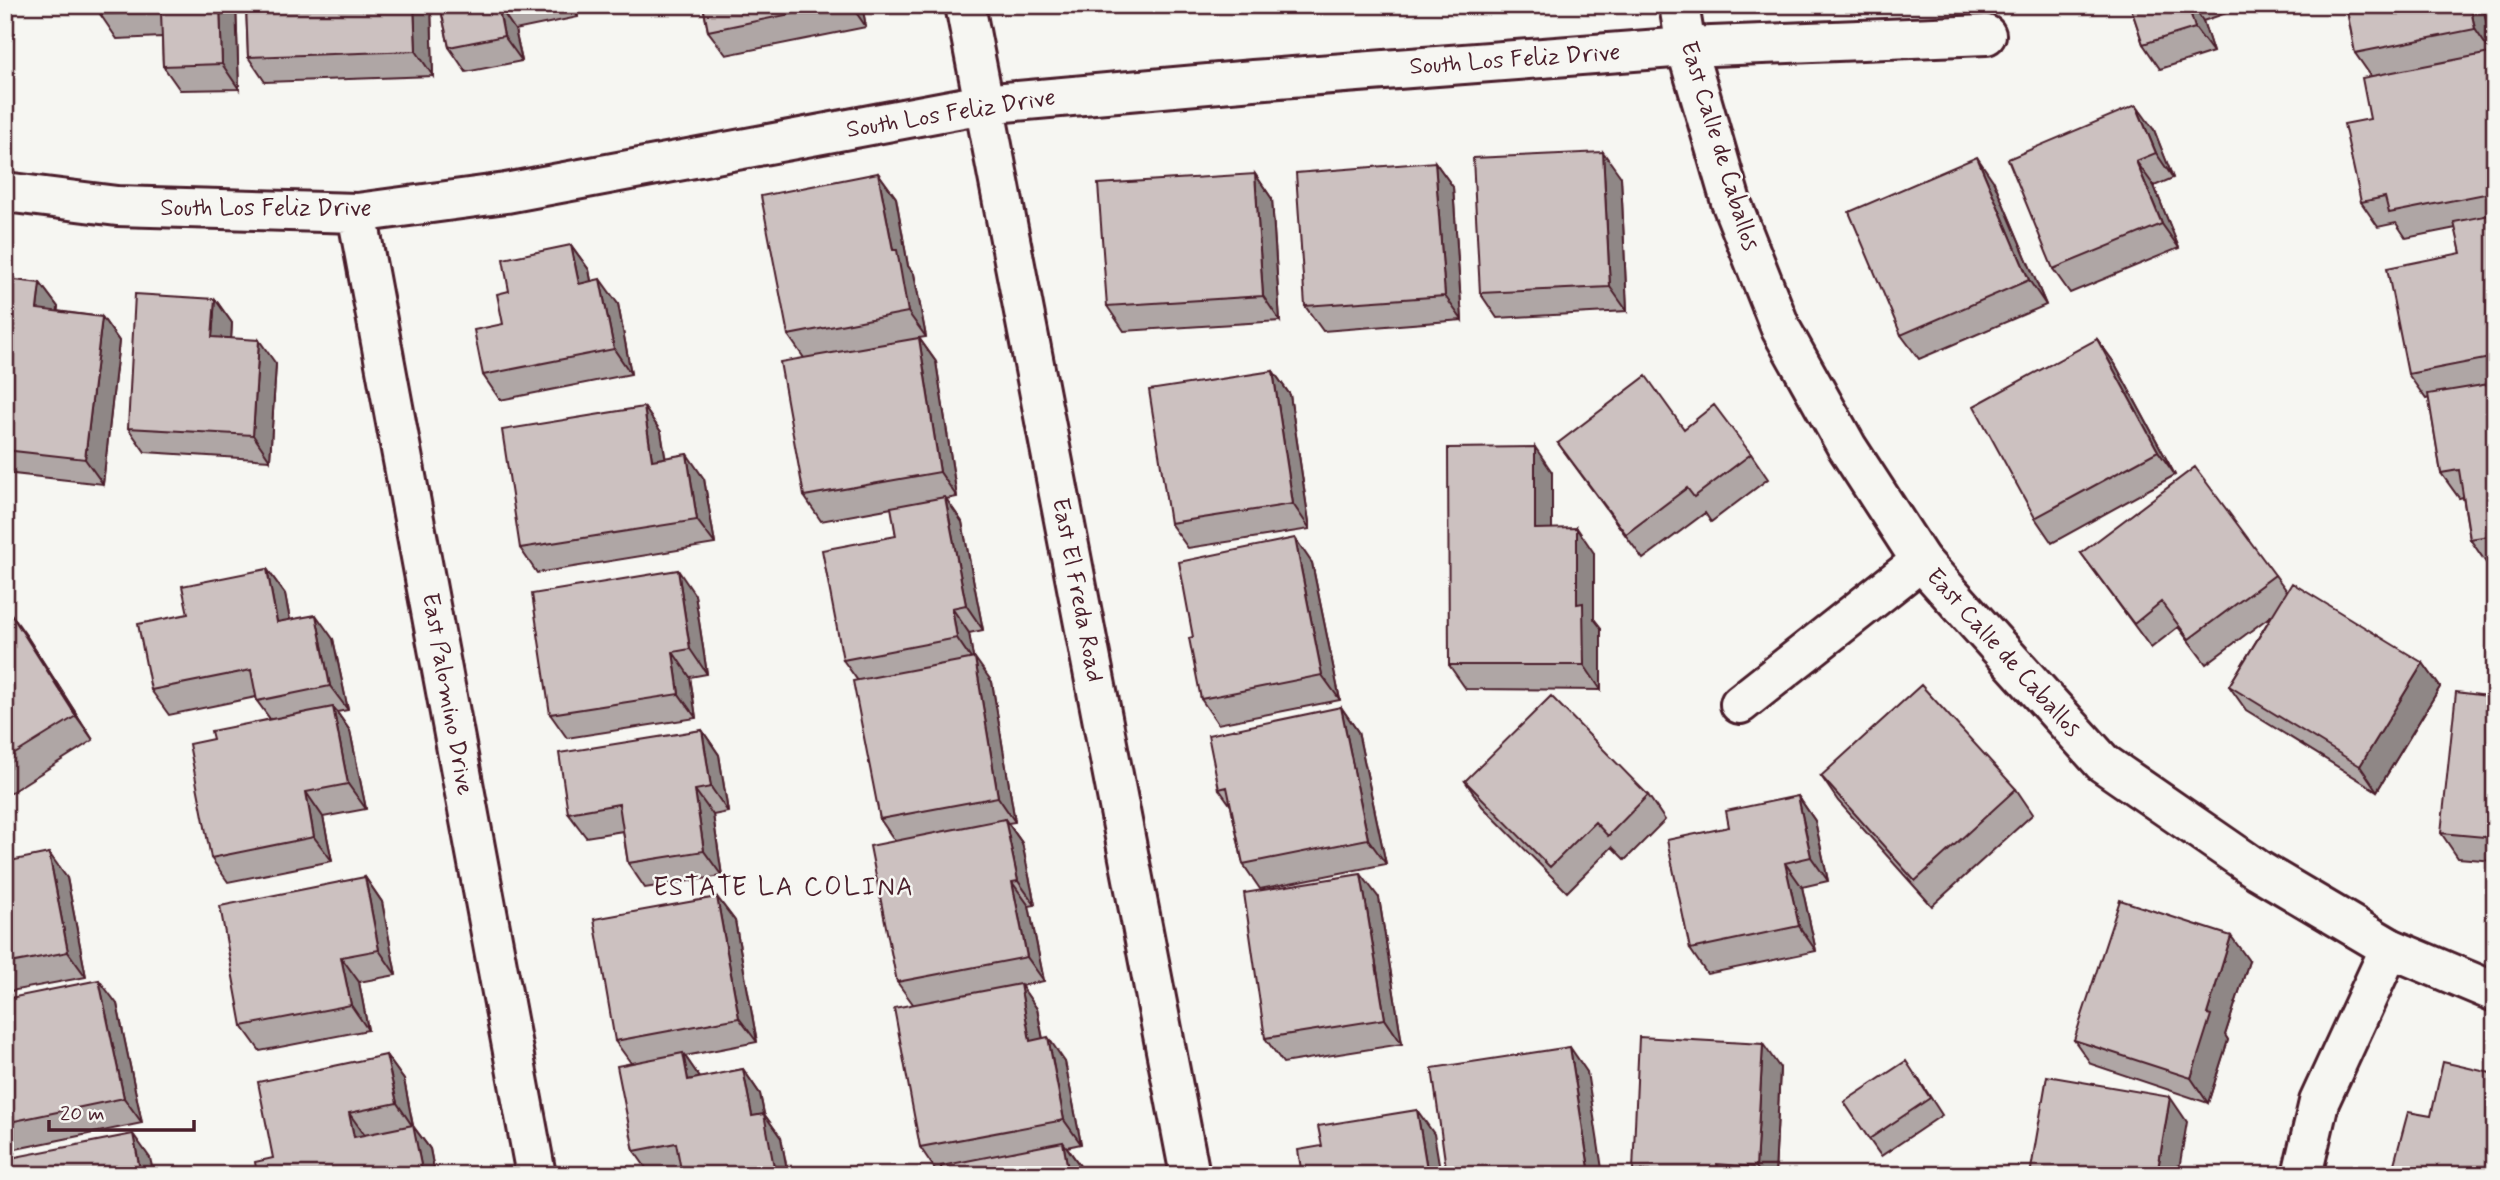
<svg xmlns="http://www.w3.org/2000/svg" width="2500" height="1180" font-family="Mynerve,sans-serif">
<style>
.lines{fill:none;stroke-linecap:round;stroke-linejoin:round}
.minor-casing{stroke:#4a1f2b;stroke-width:44}
.tertiary-casing{stroke:#4a1f2b;stroke-width:44}
.minor{stroke:#f6f6f2;stroke-width:38}
.tertiary{stroke:#f6f6f2;stroke-width:38}
.wall{fill:#afa6a5;stroke:#4a1f2b;stroke-width:2}
.shaded-wall{fill:#8f8786;stroke:#4a1f2b;stroke-width:2}
.building{fill:#ccc1c0;stroke:#4a1f2b;stroke-width:2}
.labels{text-anchor:middle;dominant-baseline:central;stroke-width:5;stroke-linejoin:round;paint-order:stroke}
.street-label{font-size:24px;fill:#4a1f2b;stroke:#f6f6f2}
.neighbourhood-label{font-size:26px;letter-spacing:2px;fill:#4a1f2b;stroke:#f6f6f2}
</style>
<rect width="100%" height="100%" fill="#f6f6f2"/>
<filter id="ink" filterUnits="userSpaceOnUse"><feTurbulence type="fractalNoise" baseFrequency=".0143" numOctaves="2"/><feDisplacementMap in="SourceGraphic" scale="14" xChannelSelector="R" yChannelSelector="G"/><feConvolveMatrix kernelMatrix="1 2 1 2 8 2 1 2 1" color-interpolation-filters="sRGB"/></filter>
<g filter="url(#ink)">
<g class="lines">
<defs>
<path id="minor" d="M965 5 1190 1175
M5 192 117 206 357 213 506 193 983 104 1253 80 1686 47 1986 35
M357 213 536 1175
M1740 704 1921 561
M2302 1175 2319 1102 2390 948"/>
<path id="tertiary" d="M1679 5 1686 47 1731 202 1781 329 1847 447 1921 561 2103 763 2258 870 2390 948 2495 992"/>
</defs>
<use href="#minor" class="minor-casing"/>
<use href="#tertiary" class="tertiary-casing"/>
<use href="#minor" class="minor"/>
<use href="#tertiary" class="tertiary"/>
</g>
<path class="wall" d="M100 5H236L239 89 180 90 163 66 162 37 117 39 100 14Z
M246 5H431L433 76 265 82 248 57Z
M440 5H576L578 17 515 30 522 61 466 72 449 47Z
M703 5H862L866 27 726 55 708 31Z
M2130 5H2250L2203 21 2213 52 2160 69 2143 44Z
M2346 5H2483L2492 52H2495V562L2487 564 2470 539 2463 497 2459 498 2441 473 2429 398 2426 399 2408 374 2461 253 2456 228 2406 238 2396 223 2378 227 2361 202 2370 119 2371 76 2355 53Z
M2154 130 2173 178 2154 186 2179 248 2070 293 2053 269Z
M1435 162 1453 187 1462 320 1323 331 1305 306Z
M878 173 896 198 908 266 914 274 926 337 919 338 936 362 957 497 946 499 962 522 983 630 969 633 973 658 992 682 1015 822 1008 823 1022 843 1035 905 1029 906 1044 981 1021 986 1037 1009 1043 1039 1065 1062 1081 1144 1067 1147 1080 1166 937 1172 920 1147 913 1004 897 982 895 841 880 819 858 681 843 660 896 536 892 508 821 521 804 496V358L788 335Z
M1255 174 1272 199 1280 321 1124 331 1107 306Z
M1621 177 1627 311 1497 318 1480 293Z
M1994 182 2046 305 1919 359 1901 335Z
M571 245 589 270 591 281 618 304 631 374 500 400 483 375 503 324 509 291Z
M5 279 40 283 58 307 57 311 102 317 119 341 103 484 5 473Z
M215 299 232 323 231 338 276 364 270 460 145 452 128 428Z
M2097 339 2115 364 2175 475 2052 543 2035 518Z
M1273 371 1290 395 1310 529 1188 548 1170 523Z
M644 407 661 432 665 458 704 479 715 544 537 573 520 548Z
M1558 443 1751 454 1768 479 1711 522 1705 513 1643 559Z
M1552 472V529L1594 553V619L1601 628V690L1466 689 1449 665Z
M2081 553 2275 575 2287 591 2423 663 2440 687 2377 791 2246 710 2229 686 2272 615 2206 664 2178 627 2151 648Z
M1312 563 1340 700 1218 724 1201 699 1193 637Z
M267 569 285 594 290 620 333 639 348 710 337 712 350 731 366 809 323 817 332 861 228 882 211 858 213 739 270 719 257 701 256 697 169 715 151 690 188 614Z
M695 595 707 674 690 677 696 718 567 738 550 714Z
M5 613 26 635 93 740 5 796Z
M2495 697V861L2458 858 2441 833Z
M1341 707 1358 732 1386 864 1260 889 1243 864 1231 806 1219 789Z
M702 730 719 755 728 812 713 815 722 876 645 888 628 863 623 831 586 837 568 813Z
M1821 776 2016 789 2033 814 1932 906 1838 801Z
M1465 781 1648 795 1665 820 1625 860 1612 847 1567 892 1482 806Z
M1798 796 1815 821 1828 881 1802 887 1816 951 1707 974 1690 949 1729 827Z
M5 855 9 861 67 878 86 977 11 991 5 984Z
M365 877 382 902 396 975 359 982 368 1030 260 1051 242 1026Z
M717 897 735 921 757 1042 685 1056 700 1078 743 1069 760 1094 764 1114 781 1138 788 1175H682L681 1170 651 1175 634 1151 631 1063 615 1041Z
M1379 898 1402 1044 1283 1063 1265 1038Z
M2249 961 2225 1035 2228 1040 2208 1103 2091 1064 2074 1040Z
M5 999 117 1004 142 1123 6 1151Z
M386 1055 404 1080 413 1126 430 1149 435 1175H257L273 1158Z
M1780 1068 1775 1175H1636L1633 1170Z
M1918 1078 1942 1115 1881 1156 1869 1139Z"/>
<path class="shaded-wall" d="M220 5H236L239 89 222 64Z
M414 5H431L433 76 416 51Z
M498 5 515 30 522 61 504 36Z
M570 5H576L578 17Z
M851 5H862L866 27Z
M2188 5H2192L2203 21 2213 52 2195 28Z
M2470 5H2483L2492 54 2475 29Z
M2136 105 2154 130 2173 178 2156 153Z
M1603 152 1621 177 1627 311 1610 287Z
M1977 157 1994 182 2046 305 2029 280Z
M2136 161 2154 186 2179 248 2162 224Z
M1435 162 1453 187 1462 320 1445 296Z
M878 173 896 198 908 266 914 274 926 337 908 312 893 250Z
M1255 174 1272 199 1280 321 1263 296Z
M571 245 589 270 596 308 579 284Z
M600 279 618 304 631 374 614 349Z
M40 283 58 307 55 333 37 309Z
M215 299 232 323 230 361 212 337Z
M102 317 119 341 103 484 85 459Z
M919 338 936 362 957 497 940 472Z
M2097 339 2115 364 2175 475 2158 451Z
M259 340 276 364 270 460 253 435Z
M1273 371 1290 395 1310 529 1293 504Z
M644 407 661 432 670 484 652 460Z
M1535 447 1552 472V554L1535 529Z
M687 454 704 479 715 544 697 520Z
M945 497 962 522 983 630 966 605Z
M1577 528 1594 553V619L1601 628V690L1584 665 1577 604Z
M1295 538 1312 563 1340 700 1322 675Z
M267 569 285 594 295 647 277 622Z
M678 570 695 595 707 674 690 649Z
M952 608 969 633 974 663 957 638Z
M9 611 26 635 93 740 76 716Z
M316 615 333 639 348 710 330 686Z
M673 652 690 677 696 718 679 694Z
M975 658 992 682 1015 822 998 797Z
M2423 663 2440 687 2377 791 2360 766Z
M333 707 350 731 366 809 348 784Z
M1341 707 1358 732 1386 864 1368 839Z
M702 730 719 755 728 812 711 787Z
M695 790 713 815 722 876 704 851Z
M306 792 323 817 332 861 314 837Z
M1798 796 1815 821 1828 881 1811 857Z
M1005 819 1022 843 1035 905 1018 881Z
M49 853 67 878 86 977 68 952Z
M1785 863 1802 887 1816 951 1799 926Z
M1361 874 1379 898 1402 1044 1385 1019Z
M365 877 382 902 396 975 379 950Z
M1012 882 1029 906 1044 981 1027 957Z
M717 897 735 921 757 1042 739 1018Z
M2231 936 2249 961 2225 1035 2228 1040 2208 1103 2191 1078 2207 1014Z
M341 957 359 982 368 1030 351 1005Z
M99 980 117 1004 142 1123 124 1098Z
M1020 984 1037 1009 1048 1066 1030 1041Z
M1048 1037 1065 1062 1081 1144 1064 1120Z
M1763 1044 1780 1068 1775 1175H1762L1756 1167Z
M1570 1047 1587 1072 1603 1175H1590Z
M683 1053 700 1078 688 1080Z
M386 1055 404 1080 413 1126 430 1149 435 1175H423L413 1127 397 1103Z
M743 1069 760 1094 764 1114 781 1138 788 1175H780L774 1167 752 1116Z
M2170 1097 2187 1122 2178 1175H2157Z
M1417 1110 1434 1134 1441 1175H1428Z
M349 1113 366 1137H354Z
M133 1134 150 1158 154 1175H141Z
M1063 1142 1080 1166 1082 1175H1069Z
M1717 1164 1725 1175H1717Z"/>
<path class="building" d="M100 5H220L222 64 163 66 161 12 100 14Z
M246 5H414L416 51 248 57Z
M440 5H498L504 36 449 47Z
M703 5H834L708 31Z
M2130 5H2188L2195 28 2143 44Z
M2346 5H2470L2475 29 2355 53Z
M2495 52V192L2389 213 2385 197 2361 202 2344 124 2370 119 2362 78Z
M2136 105 2156 153 2136 161 2162 224 2053 269 2008 159Z
M1603 152 1610 287 1480 293 1473 158Z
M1977 157 2029 280 1901 335 1849 212Z
M1435 162 1445 296 1305 306 1296 173Z
M878 173 893 250H897L908 312 788 335 761 196Z
M1255 174 1263 296 1107 306 1098 184Z
M2495 214V357L2408 374 2387 268 2461 253 2454 222Z
M571 245 579 284 600 279 614 349 483 375 474 330 503 324 497 294 509 291 503 259Z
M5 279 40 283 37 309 102 317 85 459 5 450Z
M135 294 215 299 212 337 259 340 253 435 128 428Z
M919 338 940 472 804 496 780 362Z
M2097 339 2158 451 2035 518 1974 406Z
M1273 371 1293 504 1170 523 1149 390Z
M1646 376 1684 429 1714 405 1751 454 1694 497 1687 488 1626 534 1558 443Z
M2495 383V535L2470 539 2459 470 2441 473 2428 394Z
M644 407 652 460 687 454 697 520 520 548 502 430Z
M1535 447V529L1577 528V604L1583 603 1584 665H1449L1448 448Z
M2195 467 2275 575 2189 639 2161 602 2134 624 2081 553Z
M945 497 966 605 952 608 957 638 843 660 822 550 896 536 891 507Z
M1295 538 1322 675 1201 699 1189 638 1193 637 1179 562Z
M267 569 277 622 316 615 330 686 257 701 251 670 151 690 138 624 188 614 182 586Z
M678 570 690 649 673 652 679 694 550 714 532 594Z
M2292 583 2423 663 2360 766 2229 686Z
M9 611 76 716 5 760V613Z
M975 658 998 797 880 819 853 681Z
M1921 685 2016 789 1915 881 1821 776Z
M2456 692 2495 697V838L2441 833Z
M1551 696 1648 795 1608 836 1595 822 1550 867 1465 781Z
M333 707 348 784 306 792 314 837 211 858 189 744 213 739 211 731Z
M1341 707 1368 839 1243 864 1227 787 1219 789 1208 735Z
M702 730 711 787 695 790 704 851 628 863 619 804 568 813 559 753Z
M1798 796 1811 857 1785 863 1799 926 1690 949 1667 840 1729 827 1726 811Z
M1005 819 1018 881 1012 882 1027 957 897 982 870 846Z
M49 853 68 952 5 964V862Z
M1361 874 1385 1019 1265 1038 1244 893Z
M365 877 379 950 341 957 351 1005 242 1026 220 906Z
M717 897 739 1018 615 1041 594 919Z
M2120 900 2231 936 2207 1014 2211 1015 2191 1078 2074 1040Z
M99 980 124 1098 5 1123V999Z
M1020 984 1030 1041 1048 1037 1064 1120 920 1147 894 1008Z
M1639 1037 1763 1044 1756 1167 1717 1164V1175L1633 1170Z
M1570 1047 1590 1175H1447L1432 1068Z
M683 1053 688 1080 743 1069 752 1116 764 1114 774 1167 731 1175H682L676 1143 634 1151 617 1066Z
M386 1055 397 1103 349 1113 354 1137 413 1125 423 1175H257L255 1162 273 1158 258 1082Z
M1906 1061 1930 1098 1869 1139 1844 1102Z
M2443 1062 2495 1074V1175H2391L2408 1112 2431 1116Z
M2047 1076 2170 1097 2157 1175H2030Z
M1417 1110 1428 1175H1302L1298 1150 1322 1146 1318 1126Z
M133 1134 141 1175H5V1159Z
M1063 1142 1069 1175H942L941 1166Z"/>
</g>
<g class="labels">
<g class="street-label">
<text transform="translate(1515 60) rotate(-4)">South Los Feliz Drive</text>
<text transform="translate(951 114) rotate(-9)">South Los Feliz Drive</text>
<text transform="translate(1719 146) rotate(73)">East Calle de Caballos</text>
<text x="266" y="208">South Los Feliz Drive</text>
<text transform="translate(1077 590) rotate(79)">East El Freda Road</text>
<text transform="translate(2003 653) rotate(48)">East Calle de Caballos</text>
<text transform="translate(447 694) rotate(80)">East Palomino Drive</text>
</g>
<g class="neighbourhood-label">
<text x="784" y="888">ESTATE LA COLINA</text>
</g>
</g>
<rect width="2500" height="1180" fill="none" stroke="#f6f6f2" stroke-width="28"/>
<rect x="14" y="14" width="2472" height="1152" fill="none" stroke="#4a1f2b" stroke-width="2.5" filter="url(#ink)"/>
<path d="M49 1120v10h145v-10" fill="none" stroke="#4a1f2b" stroke-width="3.5"/>
<text x="60" y="1120" font-size="21" fill="#4a1f2b" stroke="#f6f6f2" stroke-width="5" paint-order="stroke">20 m</text>
</svg>
